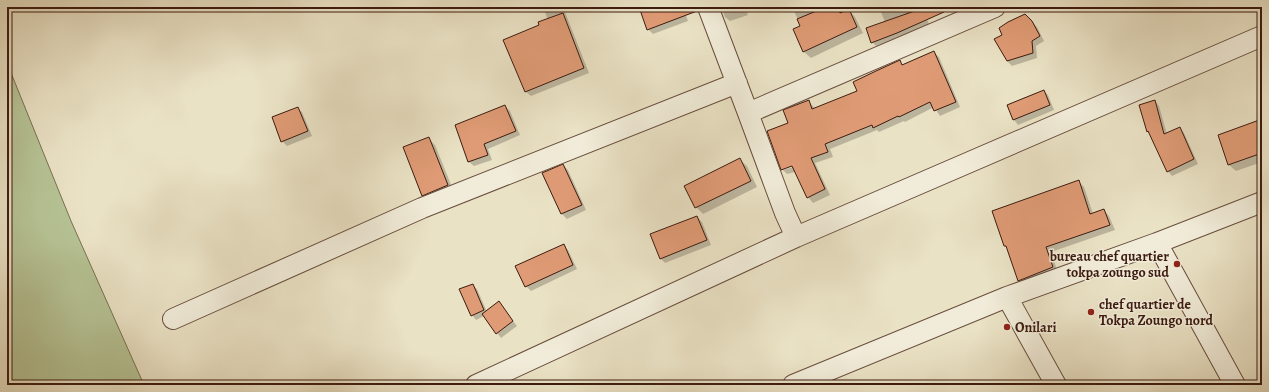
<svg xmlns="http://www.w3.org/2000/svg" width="1269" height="392" font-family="Alegreya,serif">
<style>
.green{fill:#b6c395;stroke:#796f52}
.shadow{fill:#0003;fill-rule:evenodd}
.building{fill:#df9b75;stroke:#3c1b10}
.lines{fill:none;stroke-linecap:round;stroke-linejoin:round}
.minor-casing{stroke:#684d3d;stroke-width:22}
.minor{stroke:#f1ecd9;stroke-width:20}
.poi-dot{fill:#8f2418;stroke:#f1ecd9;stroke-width:1.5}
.labels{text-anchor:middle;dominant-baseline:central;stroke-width:3;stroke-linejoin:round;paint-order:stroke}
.poi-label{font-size:14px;font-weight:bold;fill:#3c1b10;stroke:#f1ecd9;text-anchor:start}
</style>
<rect width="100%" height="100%" fill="#eae2c5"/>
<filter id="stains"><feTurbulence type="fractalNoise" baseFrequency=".005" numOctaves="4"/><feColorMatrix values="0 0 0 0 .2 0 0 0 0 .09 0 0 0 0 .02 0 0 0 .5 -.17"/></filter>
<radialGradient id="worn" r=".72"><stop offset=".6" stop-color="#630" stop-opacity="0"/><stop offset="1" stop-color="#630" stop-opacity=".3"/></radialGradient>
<path class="green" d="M7 63 71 221 144 385H7Z"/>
<path class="shadow" d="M418 7H446L421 11Z
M543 7H563L589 73 531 96 525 91 541 26 548 20Z
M640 7H683L688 21 653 34 648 29Z
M721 7H745L748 15 730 21 725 17Z
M792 7H839L843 12 849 10 855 17 863 33 811 58 804 52 794 30 801 26Z
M879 7H922L929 24 902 37 876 46 872 42 885 22Z
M1025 15 1037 27 1044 41 1036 46 1037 58 1012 66 1007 61 1003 36Z
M934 52 939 57 960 107 940 116 934 107 905 122 904 121 879 132 877 130 830 149 833 157 815 163 830 195 813 203 808 197 795 172 787 174 782 169 789 124 808 101 813 106 815 109 858 91 899 62 903 65ZM796 164 797 166 783 170V168Z
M1044 91 1048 95 1054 110 1018 125 1014 120 1008 105Z
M1155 101 1159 106 1167 134 1180 128 1184 133 1198 164 1172 176 1168 171 1150 134 1147 131Z
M505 106 510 111 520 135 488 149 492 160 474 166 469 162Z
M297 108 302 112 312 136 287 146 282 141Z
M1262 120V162L1236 171 1229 165 1219 136Z
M428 138 435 145 454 192 430 202 423 195Z
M740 160 747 166 757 187 703 214 696 207Z
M563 165 568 170 586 210 567 219 562 214 543 173Z
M1079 182 1084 187 1093 214 1104 210 1109 216 1115 230 1051 252 1058 273 1025 286 1019 280 1008 248 1005 246Z
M697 217 702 222 711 245 665 263 661 259Z
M563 245 568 250 577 269 531 291 526 286Z
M472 285 477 289 487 312 499 303 517 326 501 338 484 316 476 320 472 315Z"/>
<path class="building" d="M639 7H697V11L647 30Z
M826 7H838L840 13 849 9 857 27 803 52 793 29 800 26 797 19Z
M926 7H942L944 12 897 33 871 43 866 28Z
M563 13 584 68 525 92 503 40 539 25 538 22Z
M1025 14 1032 21 1040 36 1032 41 1033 53 1007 61 994 39 1002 35 999 28 1008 22Z
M934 51 956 102 934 111 930 102 899 117 898 116 873 128 872 125 825 144 828 152 811 158 825 189 807 198 792 166 781 170 767 131 788 123 783 110 809 100 812 109 857 91 853 82 876 71 900 60 902 65Z
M1044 90 1050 105 1013 120 1007 105Z
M1155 100 1164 134 1180 127 1194 159 1167 172 1148 131 1147 132 1139 105Z
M505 105 516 131 484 144 488 155 468 162 455 125Z
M298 107 308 131 281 142 272 117Z
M1262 119V153L1228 165 1218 135Z
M429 137 448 185 422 196 403 147Z
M740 158 751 181 695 208 684 186Z
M563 164 582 205 561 214 542 173Z
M1079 180 1090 214 1104 209 1110 225 1046 247 1053 267 1018 281 1006 246H1004L992 211Z
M697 216 707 240 660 259 650 234Z
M564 244 573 265 525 287 515 266Z
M473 284 484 310 471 316 459 289Z
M499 301 513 321 496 334 482 314Z"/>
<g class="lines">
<defs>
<path id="minor" d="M708 7 748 113 785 213 796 237
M748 113 995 7
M1157 243 1235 385
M1007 297 1056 385
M173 319 422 208 737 83
M476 385 796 237 1262 36
M793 385 1007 297 1157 243 1262 202"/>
</defs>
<use href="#minor" class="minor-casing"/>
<use href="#minor" class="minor"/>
</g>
<g class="poi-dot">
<circle cx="1177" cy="264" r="4"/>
<circle cx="1091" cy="312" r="4"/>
<circle cx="1007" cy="327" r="4"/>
</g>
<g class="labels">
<g class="poi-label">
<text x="1169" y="256" text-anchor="end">bureau chef quartier<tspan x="1169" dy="16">tokpa zoungo sud</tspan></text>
<text x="1099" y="304">chef quartier de<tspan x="1099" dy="16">Tokpa Zoungo nord</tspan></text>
<text x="1015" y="327">Onilari</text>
</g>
</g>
<rect width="1269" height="392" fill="none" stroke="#eae2c5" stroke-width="24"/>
<rect x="8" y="8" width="1253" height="376" fill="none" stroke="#3c1b10" stroke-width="2"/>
<rect x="12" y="12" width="1245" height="368" fill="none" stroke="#3c1b10"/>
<rect width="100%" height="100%" filter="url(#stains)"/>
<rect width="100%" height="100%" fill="url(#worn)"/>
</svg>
